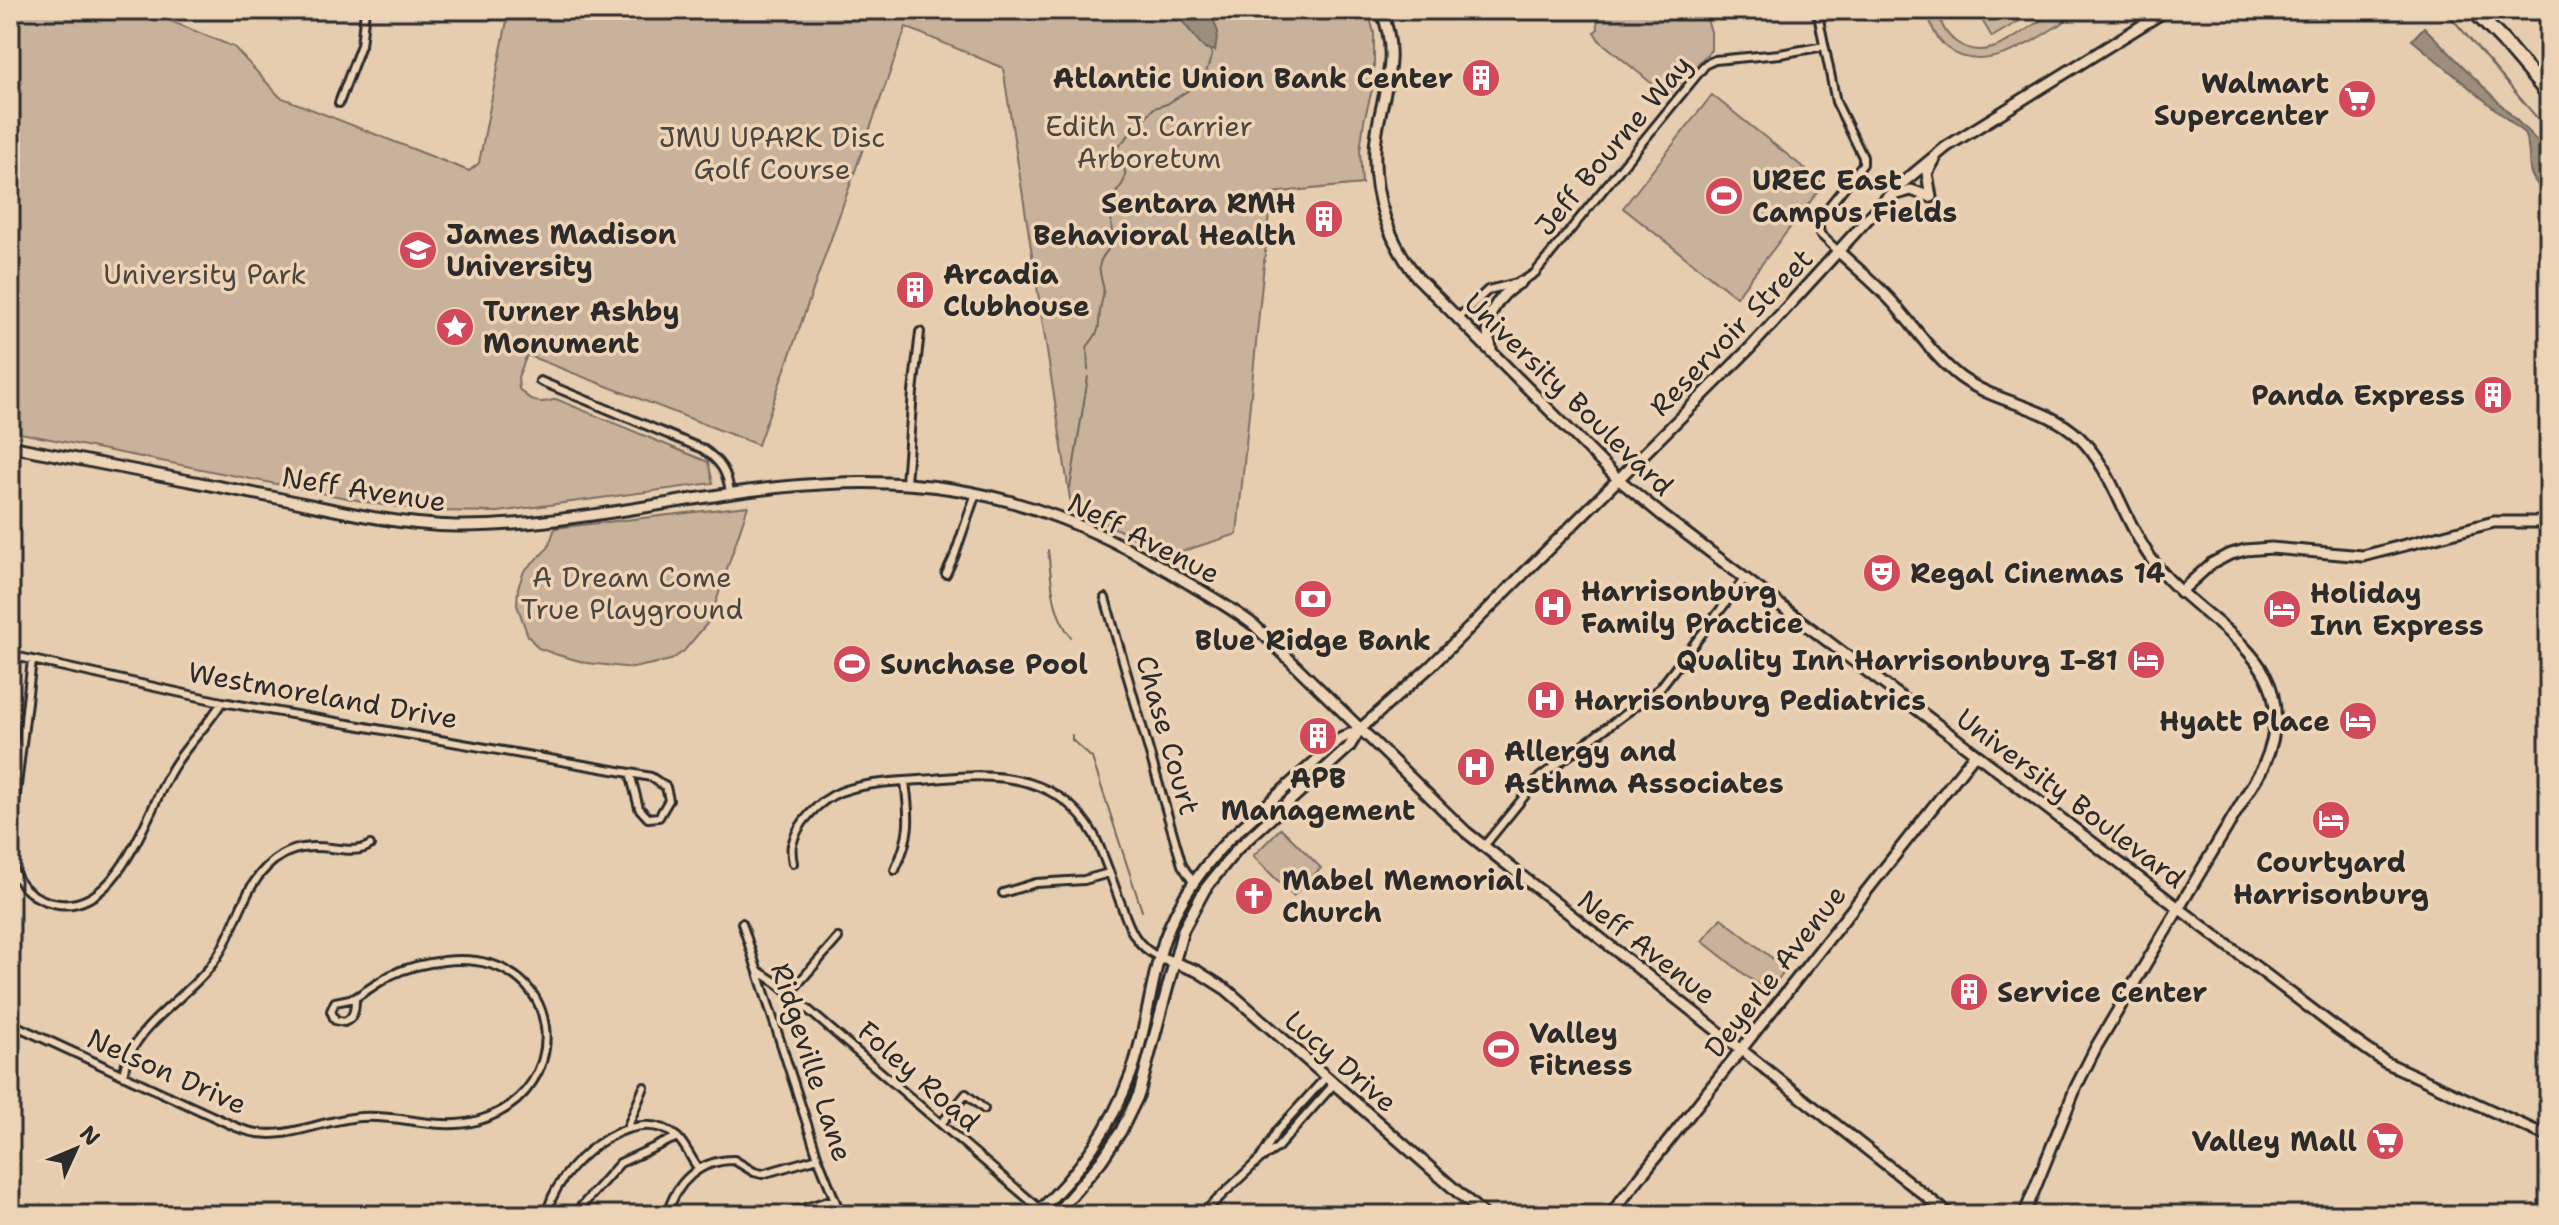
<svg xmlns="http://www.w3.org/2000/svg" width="2559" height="1225" font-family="'Shantell Sans',sans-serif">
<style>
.green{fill:#c8b29b;stroke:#7a6e63;stroke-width:2}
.water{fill:#9c8d7b;stroke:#6f665b;stroke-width:2}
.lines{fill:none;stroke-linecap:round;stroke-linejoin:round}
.stream{stroke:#6f665b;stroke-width:2}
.street-casing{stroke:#2b2b2b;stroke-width:12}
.secondary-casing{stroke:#2b2b2b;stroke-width:15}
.highway-casing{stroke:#2b2b2b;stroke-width:18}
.street{stroke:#eed4b6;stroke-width:6}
.secondary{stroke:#eed4b6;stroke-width:9}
.highway{stroke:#eed4b6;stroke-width:12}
.labels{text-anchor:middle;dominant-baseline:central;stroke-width:7;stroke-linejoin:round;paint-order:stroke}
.poi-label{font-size:28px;font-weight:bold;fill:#2b2b2b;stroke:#eed4b6;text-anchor:start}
.park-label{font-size:28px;fill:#4a4641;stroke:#eed4b6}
.street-label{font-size:28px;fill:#2b2b2b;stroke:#eed4b6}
</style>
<rect width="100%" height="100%" fill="#e6cdb0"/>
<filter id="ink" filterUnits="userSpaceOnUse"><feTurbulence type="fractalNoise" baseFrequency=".0125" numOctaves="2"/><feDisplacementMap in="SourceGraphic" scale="16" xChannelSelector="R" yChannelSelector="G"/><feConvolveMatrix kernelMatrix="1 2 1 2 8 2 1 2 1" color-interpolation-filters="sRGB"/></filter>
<g filter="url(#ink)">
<path class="green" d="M10 10H144L234 47 280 97 469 171 479 163 509 10H1368L1374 33V82L1364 121 1360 151 1362 184 1271 193 1237 534 1168 556 1071 505 1003 68 906 27 758 445 527 355 518 377 519 389C531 402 538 405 556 399L708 462 713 483 498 512 437 511 382 505 10 431Z
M1596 10H1704L1711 32V50L1667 96 1599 40 1594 32 1598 29Z
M1928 10H1938C1940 23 1945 34 1956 42 1992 68 2026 24 2058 11 2065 9 2075 10 2083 10 2046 31 1988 81 1947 48 1935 38 1930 25 1928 10Z
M1976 10H2038L1992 37Z
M1712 95 1824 184 1736 297 1623 208Z
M748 506 710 620 684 651 671 660 633 668 587 663 558 655 538 648 528 636 517 605 518 588 524 571 548 548 555 528Z
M1281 828 1321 868 1293 896 1253 856Z
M1721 918 1786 969 1765 996 1755 989 1758 985 1702 941Z"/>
<path class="water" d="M1173 10H1210L1218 32 1215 51 1204 48Z
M2424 27 2549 153V197C2517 167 2537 164 2524 133L2412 40Z"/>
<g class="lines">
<path class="stream" d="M2445 10 2549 132
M2420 13V10
M1088 370 1087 347C1105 324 1096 329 1101 305 1102 299 1105 293 1103 286 1098 265 1096 263 1112 245 1113 231 1109 214 1112 201 1115 190 1127 184 1125 172 1124 164 1118 158 1117 148L1154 108 1167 104 1203 81 1212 55 1210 50
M1070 488 1088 377
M1048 550C1052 581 1051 611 1071 637
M1072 735V740L1092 758 1142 911"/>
<defs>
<path id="street" d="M1817 10 1836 102 1863 157V164L1818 220 1820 234 1838 251
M339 103 361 45 365 10
M1457 319 1488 290 1521 282 1535 273 1706 64 1715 60 1780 54 1824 46
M540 381 703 449C720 461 728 472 730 494
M906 483 913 392 920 332
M946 574 954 557 976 493
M1105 598 1182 865 1193 882
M10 655 222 702 630 773
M630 773 651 777 666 787 669 800 659 817 648 818 639 808Z
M10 844 32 660
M1484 846 1540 777 1660 688 1745 578
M10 857C13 875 23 891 41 899 114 931 145 815 171 771 185 746 207 727 222 702
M793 863C792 858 791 850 792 845 797 823 820 800 840 792 872 780 910 782 944 778 1002 772 1062 778 1094 835 1105 857 1112 881 1121 904 1129 927 1135 946 1159 957
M895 870C911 836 910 818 905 782
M1003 893 1036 883 1084 880 1109 873
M742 923 818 1158 841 1215
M760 972 777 983 1047 1215
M789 994 838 938
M355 998C355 1008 355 1018 344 1022L335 1020 331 1011 335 1002Z
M10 1023 236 1127C282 1146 315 1120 361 1117 400 1114 438 1131 476 1121 580 1093 566 947 444 961 426 963 407 967 391 975 379 982 367 990 355 998
M123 1075C130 1028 183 1001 210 967 238 932 241 879 282 855 315 836 350 859 370 845
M1326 1077 1277 1131 1260 1159 1277 1148 1334 1084
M941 1124 966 1094 984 1109
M628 1126 644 1087
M547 1215C553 1170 632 1098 677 1137 685 1144 691 1159 698 1168
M579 1215V1209L620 1163 677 1137
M667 1215C676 1182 699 1160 734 1160L754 1172 762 1174 818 1158
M783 1215 834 1199
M1201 1215 1260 1159"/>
<path id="secondary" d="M1381 10C1404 65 1377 99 1375 150 1373 197 1389 241 1417 277L1618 479 1663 516 2335 1027 2385 1062 2549 1137
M1893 195 1911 190 1931 197
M1931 197 1927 173 1935 159
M1838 251C1857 269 1878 285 1895 305 1916 329 1935 358 1960 377 1997 404 2045 405 2079 437 2113 470 2123 519 2150 557 2200 629 2313 655 2263 767L2096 1047 2076 1087 2024 1215
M1491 347C1481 320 1497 295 1521 282
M10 446C99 463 188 481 277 498 336 510 395 525 456 526 543 527 639 507 726 494 899 469 1015 481 1168 571 1197 589 1228 605 1255 626L1466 832 1950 1215
M2180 592 2211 564 2228 555 2245 550 2271 548 2363 556 2494 522H2549
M1159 957 1197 971 1227 990 1484 1215
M1035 1215C1077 1175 1111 1128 1131 1074 1145 1035 1149 994 1160 954 1172 909 1198 872 1229 839L1340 739 1360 729 1431 666 1750 348 1894 190 1946 147 2167 10
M1055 1215 1101 1161 1121 1131 1139 1094 1183 930 1205 889 1237 849 1349 747 1360 729
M1610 1215 1975 754"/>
<path id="highway" d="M2473 10 2503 41 2549 95"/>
</defs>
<use href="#street" class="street-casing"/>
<use href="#secondary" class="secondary-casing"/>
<use href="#highway" class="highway-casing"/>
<use href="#street" class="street"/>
<use href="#secondary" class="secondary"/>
<use href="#highway" class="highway"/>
</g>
</g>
<defs>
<symbol id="building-disc" viewBox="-11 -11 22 22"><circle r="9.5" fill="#d1495b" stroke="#eed4b6"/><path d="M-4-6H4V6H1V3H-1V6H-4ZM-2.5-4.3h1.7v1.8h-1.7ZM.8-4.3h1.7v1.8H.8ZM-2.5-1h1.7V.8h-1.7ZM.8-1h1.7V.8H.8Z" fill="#fff"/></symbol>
<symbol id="supermarket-disc" viewBox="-11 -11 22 22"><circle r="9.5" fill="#d1495b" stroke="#eed4b6"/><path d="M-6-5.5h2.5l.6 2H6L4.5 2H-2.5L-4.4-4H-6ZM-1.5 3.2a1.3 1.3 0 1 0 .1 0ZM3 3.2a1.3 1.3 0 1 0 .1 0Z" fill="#fff"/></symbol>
<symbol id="stadium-disc" viewBox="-11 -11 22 22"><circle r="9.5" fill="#d1495b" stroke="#eed4b6"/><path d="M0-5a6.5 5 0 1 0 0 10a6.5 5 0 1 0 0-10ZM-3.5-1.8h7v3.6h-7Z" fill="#fff"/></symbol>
<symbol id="university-disc" viewBox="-11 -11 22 22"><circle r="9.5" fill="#d1495b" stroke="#eed4b6"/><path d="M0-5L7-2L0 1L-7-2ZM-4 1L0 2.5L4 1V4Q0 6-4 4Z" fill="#fff"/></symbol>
<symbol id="sight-disc" viewBox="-11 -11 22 22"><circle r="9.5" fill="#d1495b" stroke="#eed4b6"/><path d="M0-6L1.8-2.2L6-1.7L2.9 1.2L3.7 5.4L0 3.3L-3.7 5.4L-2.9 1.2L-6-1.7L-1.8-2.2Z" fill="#fff"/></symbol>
<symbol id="theatre-disc" viewBox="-11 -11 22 22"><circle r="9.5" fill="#d1495b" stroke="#eed4b6"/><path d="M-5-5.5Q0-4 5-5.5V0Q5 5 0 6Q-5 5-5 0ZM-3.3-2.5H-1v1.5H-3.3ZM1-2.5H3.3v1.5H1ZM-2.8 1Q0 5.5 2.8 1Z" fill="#fff"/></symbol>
<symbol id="bank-disc" viewBox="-11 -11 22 22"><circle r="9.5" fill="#d1495b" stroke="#eed4b6"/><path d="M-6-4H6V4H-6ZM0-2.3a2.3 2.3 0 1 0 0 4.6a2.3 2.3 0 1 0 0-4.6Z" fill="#fff"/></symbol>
<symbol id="hospital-disc" viewBox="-11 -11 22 22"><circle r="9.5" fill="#d1495b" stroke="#eed4b6"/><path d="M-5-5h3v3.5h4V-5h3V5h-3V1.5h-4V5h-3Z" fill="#fff"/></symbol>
<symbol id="hotel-disc" viewBox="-11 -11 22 22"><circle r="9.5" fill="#d1495b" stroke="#eed4b6"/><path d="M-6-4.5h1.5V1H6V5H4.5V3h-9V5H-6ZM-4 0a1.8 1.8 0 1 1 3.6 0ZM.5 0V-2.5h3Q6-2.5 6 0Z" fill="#fff"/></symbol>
<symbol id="church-disc" viewBox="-11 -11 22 22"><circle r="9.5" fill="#d1495b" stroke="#eed4b6"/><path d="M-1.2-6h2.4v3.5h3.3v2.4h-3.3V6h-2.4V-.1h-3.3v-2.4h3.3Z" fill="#fff"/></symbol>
</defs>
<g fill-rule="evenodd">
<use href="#building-disc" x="1459" y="56" width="44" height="44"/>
<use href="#supermarket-disc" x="2335" y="77" width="44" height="44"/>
<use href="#stadium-disc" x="1702" y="174" width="44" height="44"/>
<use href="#building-disc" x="1302" y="197" width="44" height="44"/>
<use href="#university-disc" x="396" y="228" width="44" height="44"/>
<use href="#building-disc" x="893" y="268" width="44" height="44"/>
<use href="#sight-disc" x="433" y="305" width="44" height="44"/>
<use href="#building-disc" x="2471" y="373" width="44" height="44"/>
<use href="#theatre-disc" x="1860" y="551" width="44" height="44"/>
<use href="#bank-disc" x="1291" y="577" width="44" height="44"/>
<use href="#hospital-disc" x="1531" y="585" width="44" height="44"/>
<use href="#hotel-disc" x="2260" y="587" width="44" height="44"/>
<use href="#hotel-disc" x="2124" y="638" width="44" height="44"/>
<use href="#stadium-disc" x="830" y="642" width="44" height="44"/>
<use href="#hospital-disc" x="1524" y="678" width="44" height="44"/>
<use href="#hotel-disc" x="2336" y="699" width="44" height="44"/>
<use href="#building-disc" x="1296" y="714" width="44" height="44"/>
<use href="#hospital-disc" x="1454" y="745" width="44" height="44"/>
<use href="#hotel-disc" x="2309" y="798" width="44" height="44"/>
<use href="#church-disc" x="1232" y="874" width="44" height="44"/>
<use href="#building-disc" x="1947" y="970" width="44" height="44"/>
<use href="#stadium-disc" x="1479" y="1027" width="44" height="44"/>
<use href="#supermarket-disc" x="2363" y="1119" width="44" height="44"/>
</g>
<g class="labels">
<g class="poi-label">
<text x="1453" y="78" text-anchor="end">Atlantic Union Bank Center</text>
<text x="2329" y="83" text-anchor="end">Walmart<tspan x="2329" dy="32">Supercenter</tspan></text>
<text x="1752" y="180">UREC East<tspan x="1752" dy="32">Campus Fields</tspan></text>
<text x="1296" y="203" text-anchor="end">Sentara RMH<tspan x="1296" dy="32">Behavioral Health</tspan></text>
<text x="446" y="234">James Madison<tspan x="446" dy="32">University</tspan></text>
<text x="943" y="274">Arcadia<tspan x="943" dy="32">Clubhouse</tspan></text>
<text x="483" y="311">Turner Ashby<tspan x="483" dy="32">Monument</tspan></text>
<text x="2465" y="395" text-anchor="end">Panda Express</text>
<text x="1910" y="573">Regal Cinemas 14</text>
<text x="1581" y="591">Harrisonburg<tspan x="1581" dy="32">Family Practice</tspan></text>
<text x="2310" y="593">Holiday<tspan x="2310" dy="32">Inn Express</tspan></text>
<text x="1313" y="640" text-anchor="middle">Blue Ridge Bank</text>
<text x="2118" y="660" text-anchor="end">Quality Inn Harrisonburg I-81</text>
<text x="880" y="664">Sunchase Pool</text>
<text x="1574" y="700">Harrisonburg Pediatrics</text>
<text x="2330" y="721" text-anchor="end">Hyatt Place</text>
<text x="1504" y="751">Allergy and<tspan x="1504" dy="32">Asthma Associates</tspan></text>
<text x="1318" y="778" text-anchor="middle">APB<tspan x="1318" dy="32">Management</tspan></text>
<text x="2331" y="862" text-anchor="middle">Courtyard<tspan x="2331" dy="32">Harrisonburg</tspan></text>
<text x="1282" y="880">Mabel Memorial<tspan x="1282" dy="32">Church</tspan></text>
<text x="1997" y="992">Service Center</text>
<text x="1529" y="1033">Valley<tspan x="1529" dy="32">Fitness</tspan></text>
<text x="2357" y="1141" text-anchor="end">Valley Mall</text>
</g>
<g class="park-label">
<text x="1149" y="126">Edith J. Carrier<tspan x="1149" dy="32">Arboretum</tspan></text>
<text x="772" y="137">JMU UPARK Disc<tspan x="772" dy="32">Golf Course</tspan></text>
<text x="205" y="274">University Park</text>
<text x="632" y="577">A Dream Come<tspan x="632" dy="32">True Playground</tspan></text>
</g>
<g class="street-label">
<text transform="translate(1613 145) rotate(-50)">Jeff Bourne Way</text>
<text transform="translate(1731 332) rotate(-46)">Reservoir Street</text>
<text transform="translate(1569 394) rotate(44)">University Boulevard</text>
<text transform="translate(364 489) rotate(9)">Neff Avenue</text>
<text transform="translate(1144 538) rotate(27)">Neff Avenue</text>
<text transform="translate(323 695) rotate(10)">Westmoreland Drive</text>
<text transform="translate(1168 735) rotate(74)">Chase Court</text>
<text transform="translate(2071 798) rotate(37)">University Boulevard</text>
<text transform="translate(1647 947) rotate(38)">Neff Avenue</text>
<text transform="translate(1775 971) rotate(-52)">Deyerle Avenue</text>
<text transform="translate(1341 1061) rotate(41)">Lucy Drive</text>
<text transform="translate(812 1062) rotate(72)">Ridgeville Lane</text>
<text transform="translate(167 1071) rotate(24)">Nelson Drive</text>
<text transform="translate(919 1076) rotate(41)">Foley Road</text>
</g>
</g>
<rect width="2559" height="1225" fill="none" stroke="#eed4b6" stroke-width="40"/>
<rect x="20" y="20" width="2519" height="1185" fill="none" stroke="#2b2b2b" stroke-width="3" filter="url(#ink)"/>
<g transform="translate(76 1149) rotate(46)" stroke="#eed4b6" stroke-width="6" paint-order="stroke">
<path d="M0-6L14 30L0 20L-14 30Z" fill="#2b2b2b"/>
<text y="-12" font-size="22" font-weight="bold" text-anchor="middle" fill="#2b2b2b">N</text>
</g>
</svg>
